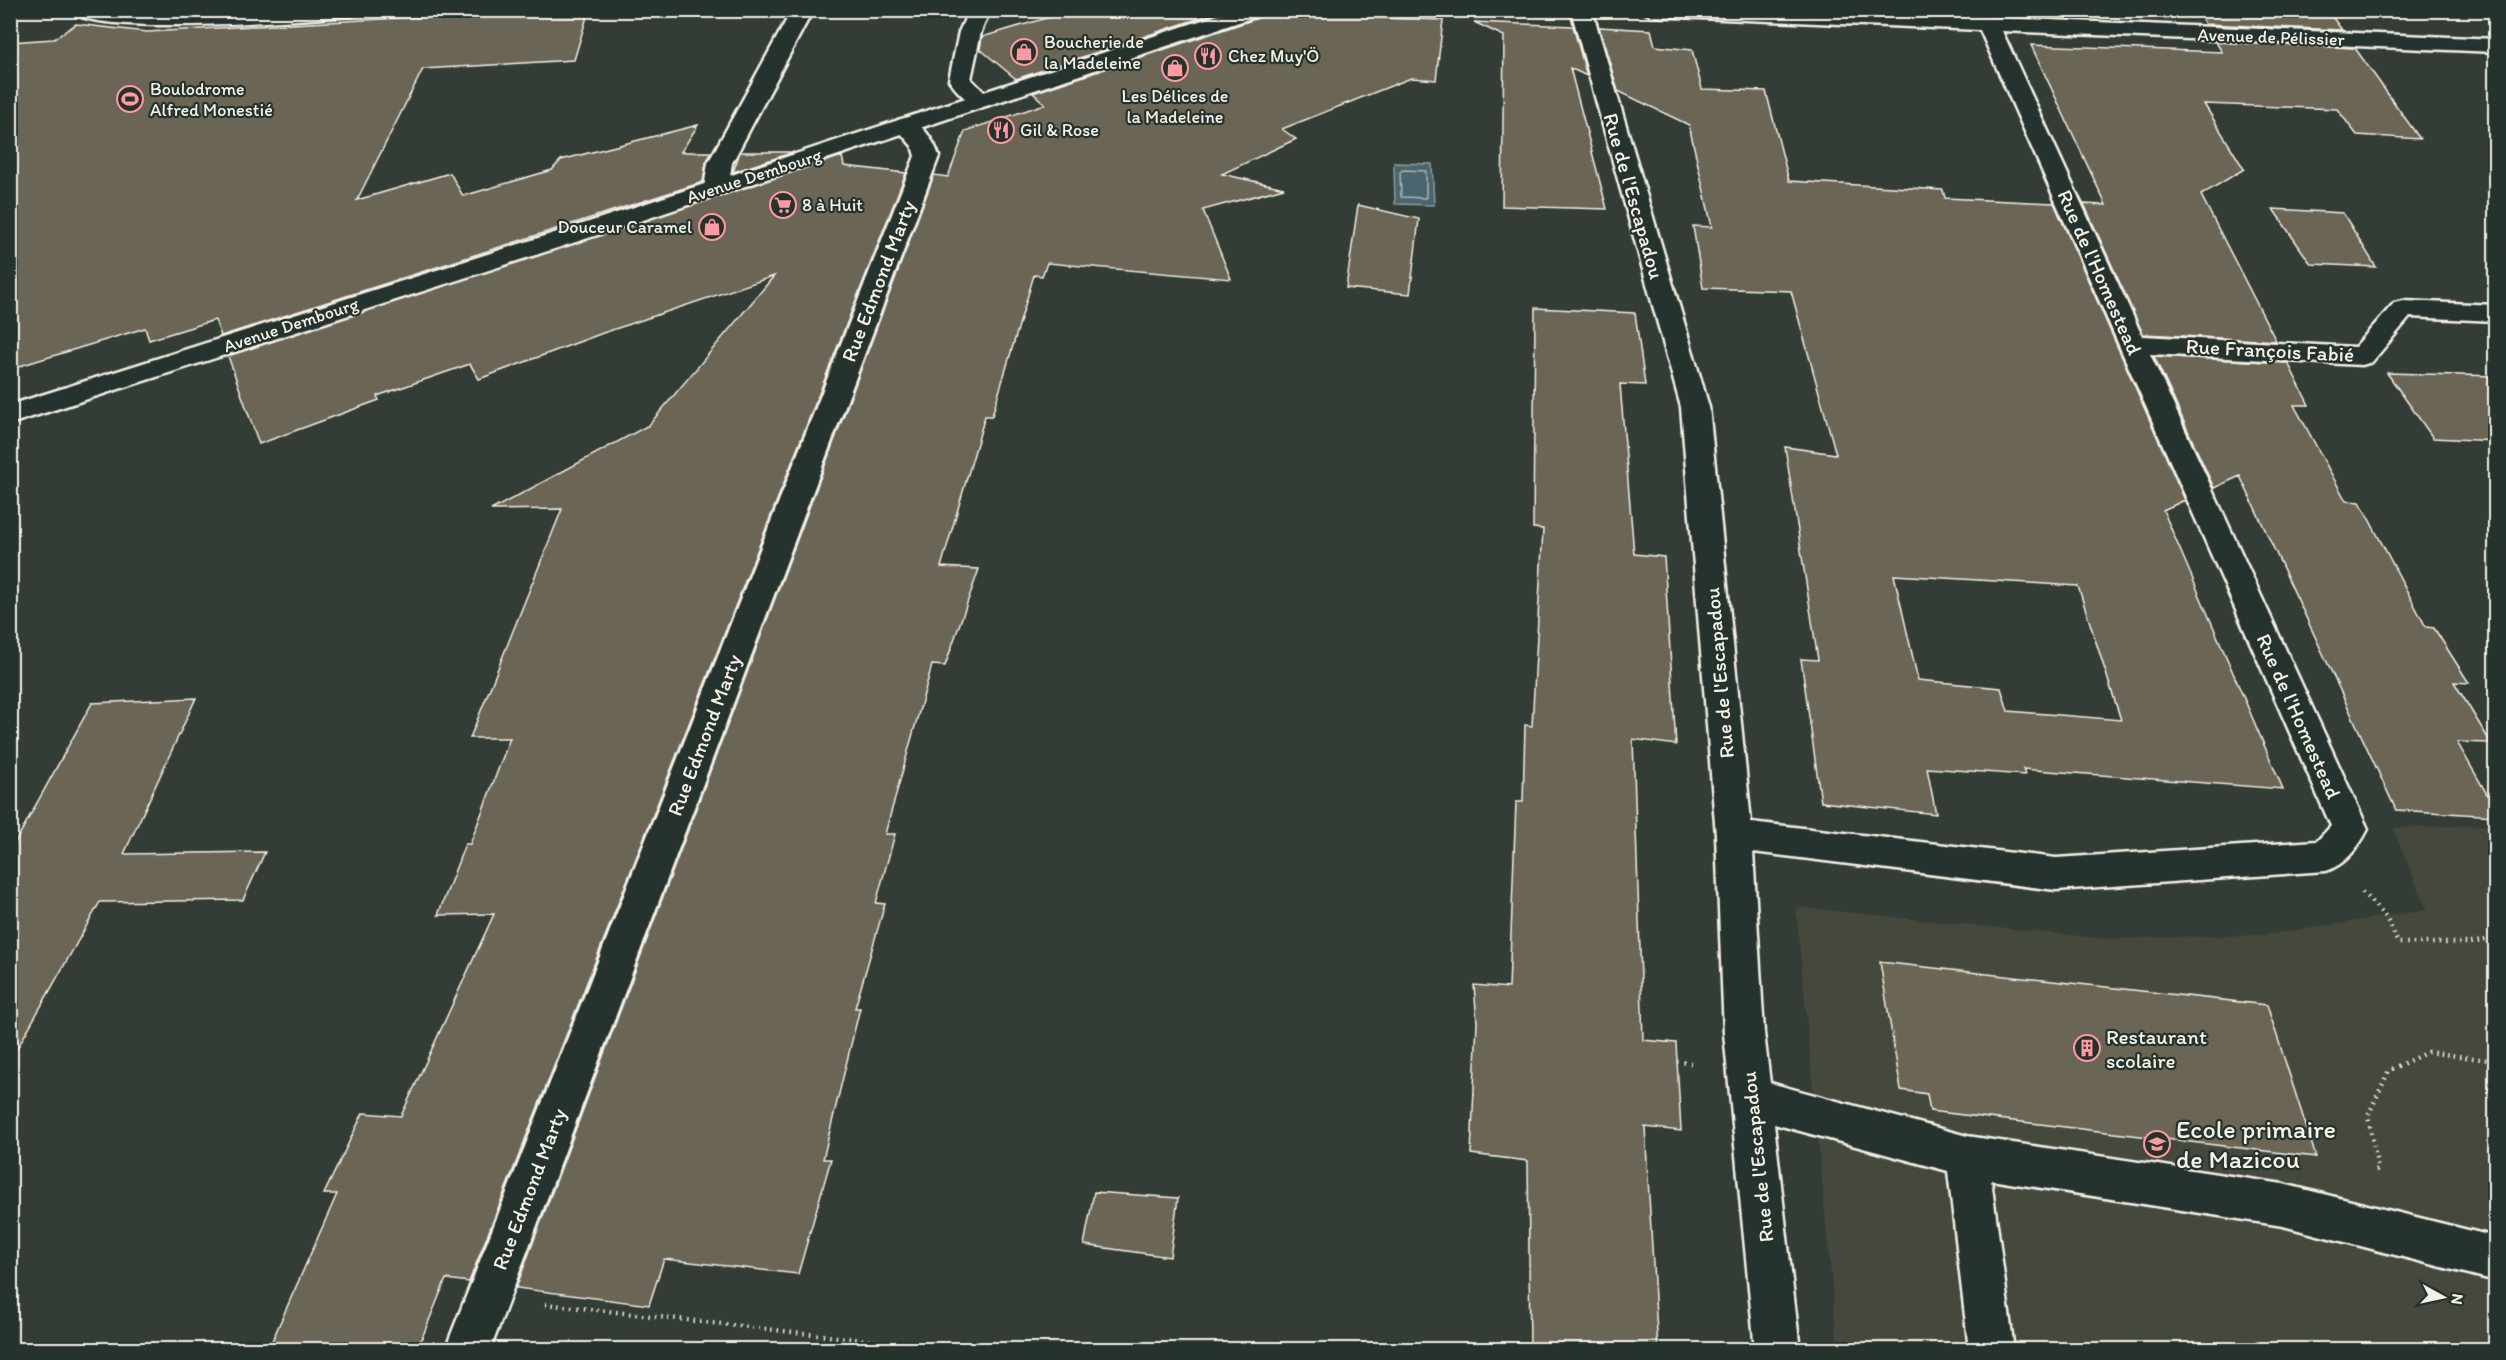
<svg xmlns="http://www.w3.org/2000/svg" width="2506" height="1360" font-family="Itim,sans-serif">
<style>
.built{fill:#44493e}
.water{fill:#48656e;stroke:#8d9d9f;stroke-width:1.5}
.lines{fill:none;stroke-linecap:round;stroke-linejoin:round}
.shore{stroke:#afb9b7;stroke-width:1.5}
.building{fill:#6b6554;stroke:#f4f1e8;stroke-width:1.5;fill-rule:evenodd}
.minor-casing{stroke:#f4f1e8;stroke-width:5}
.major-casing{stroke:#f4f1e8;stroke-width:5}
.path{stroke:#f4f1e8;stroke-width:4.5;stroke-dasharray:1.5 5;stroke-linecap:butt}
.minor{fill:#26332d;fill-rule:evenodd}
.major{fill:#26332d;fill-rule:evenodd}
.labels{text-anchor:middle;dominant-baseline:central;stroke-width:4.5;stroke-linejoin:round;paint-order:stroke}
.far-street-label{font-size:18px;fill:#f4f1e8;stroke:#26332d}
.far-poi-label{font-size:18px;fill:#f4f1e8;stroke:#26332d;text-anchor:start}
.street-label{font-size:21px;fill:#f4f1e8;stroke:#26332d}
.poi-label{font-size:21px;fill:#f4f1e8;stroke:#26332d;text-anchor:start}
.near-poi-label{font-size:26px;fill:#f4f1e8;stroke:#26332d;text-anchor:start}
</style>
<rect width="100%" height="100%" fill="#343d35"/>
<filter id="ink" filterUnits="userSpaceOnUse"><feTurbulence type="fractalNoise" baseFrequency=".0167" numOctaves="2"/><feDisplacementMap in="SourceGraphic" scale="12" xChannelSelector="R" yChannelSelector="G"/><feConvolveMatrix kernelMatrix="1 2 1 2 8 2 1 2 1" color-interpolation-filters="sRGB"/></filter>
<g filter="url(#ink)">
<path class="built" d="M2495 825V1349H1838L1796 907 2108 939 2266 935 2427 910 2393 828Z"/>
<path class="water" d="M1394 163 1432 164 1434 205 1395 204Z"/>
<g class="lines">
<path class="shore" d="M1403 170 1426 171V198L1401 197 1400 172Z"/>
</g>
<path class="building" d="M542 10H589L574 60 423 69 357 200 450 173 463 196 552 170 561 160 698 125 681 152H711L706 163 703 182 221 336 215 320 149 340 145 328 10 369V42L54 39 76 24 147 32Z
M1074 10H1224L1016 79 980 49 982 37Z
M1268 10H1376L1377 18 1443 20 1436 80 1411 78 1282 129 1296 139 1222 174 1284 188 1203 210 1231 279 1047 263 1042 276 1034 275 992 416H985L941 567 979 569 945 666 932 665 885 834H895L876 903 885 904 855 1008H860L823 1159H831L798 1274 664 1259 649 1305 516 1288 934 175 948 177 965 131 1045 104 1033 93 1264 16Z
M2197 10H2327L2342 30 2205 24Z
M1474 22 1573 26 1587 76 1570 68 1607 209 1502 206 1504 36Z
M1599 27 1651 30 1655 46 1692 50 1702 89 1766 91 1789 181 1943 190 1945 198 2054 203 2185 500 2163 510 2283 789 2023 769 2025 775 1927 768 1936 814 1821 802 1801 659 1818 660 1785 447 1836 454 1791 291 1703 288 1693 226 1712 227 1689 125 1618 91ZM1894 575 2078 586 2121 720 2008 711 2001 688 1918 680Z
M2216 42 2355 48 2420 139 2357 135 2337 109 2204 104 2244 169 2201 195 2276 341 2143 334 2084 204 2106 205 2031 45 2222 52Z
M740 152H794L733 172Z
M842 156 844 166 906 173 469 1282 446 1279 417 1350H268L337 1194H324L363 1113 401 1116 494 914 438 915 465 844H470L510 738H470L562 509 491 510 649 425 774 276 603 333 479 379 470 364 377 396 379 400 259 444 228 356Z
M1358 205 1419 219 1410 294 1346 288Z
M2273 209 2343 213 2376 267 2311 264Z
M1535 308 1635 313 1645 385 1620 384 1634 554 1664 557 1676 745 1633 739 1643 1040 1676 1043 1681 1131 1645 1127 1658 1350H1530L1528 1161 1471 1154 1477 1022 1474 985 1509 988 1516 802H1523L1525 725 1532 726 1543 529 1533 528Z
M2154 356 2288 363 2309 405H2294L2346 501 2360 502 2426 627 2434 628 2469 683 2454 682 2491 743 2457 742 2496 810V816L2396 810 2240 476 2214 488Z
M2387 373 2496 376V441L2433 438Z
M196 698 124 854 265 852 243 900 100 902 10 1061V852L92 703Z
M1880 962 2267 1005 2316 1157 1930 1111 1927 1094 1901 1090Z
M1094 1192 1178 1198 1170 1257 1084 1245Z"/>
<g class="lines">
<defs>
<path id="minor" d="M70 10 136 13 362 10 352 16C312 19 89 38 70 10Z
M792 10H813L732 163 728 188 725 193 716 195 707 193 704 188 708 163Z
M969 10H990L981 32 971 79 992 100 989 105C972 109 958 93 949 80L959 32Z
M1571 10H1592L1709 407 1751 822 2056 858 2317 841 2331 826 1980 30 1651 16 1641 10H1812L2496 39V52L2002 31 2142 336 2355 347 2394 303 2403 301 2496 305V321L2410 317 2372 362 2362 365 2150 354 2368 829C2359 847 2345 865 2326 871L2056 890 1753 852 1764 1033 1770 1083 1967 1136 2283 1184 2496 1237V1281L2283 1226 1991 1180 2014 1350H1969L1948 1171 1774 1124 1800 1350H1755L1724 1033 1716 835 1681 407Z
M906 118C922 122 934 141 939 156L490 1350H445L915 156 912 146 894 125 898 120Z"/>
<path id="major" d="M1233 10H1266L1263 14 607 232 10 424V405L589 222Z"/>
</defs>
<use href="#minor" class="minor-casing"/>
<use href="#major" class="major-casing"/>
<path class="path" d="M2362 892 2386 917 2398 943H2471L2496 938
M1677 1062 1691 1063
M2376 1171 2378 1170 2368 1116 2389 1070 2428 1052 2496 1061
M545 1304 952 1350"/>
<use href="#minor" class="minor"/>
<use href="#major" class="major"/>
</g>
</g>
<defs>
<symbol id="shop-ring" viewBox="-11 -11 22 22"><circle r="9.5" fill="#26332d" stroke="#ff9aa2" stroke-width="1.5"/><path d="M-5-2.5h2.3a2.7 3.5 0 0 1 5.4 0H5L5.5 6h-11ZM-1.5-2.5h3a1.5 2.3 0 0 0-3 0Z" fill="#ff9aa2"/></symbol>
<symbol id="restaurant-ring" viewBox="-11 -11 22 22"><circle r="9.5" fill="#26332d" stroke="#ff9aa2" stroke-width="1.5"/><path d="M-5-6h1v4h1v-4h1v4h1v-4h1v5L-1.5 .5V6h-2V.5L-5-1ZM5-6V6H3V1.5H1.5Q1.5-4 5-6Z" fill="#ff9aa2"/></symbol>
<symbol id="stadium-ring" viewBox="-11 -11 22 22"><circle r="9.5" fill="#26332d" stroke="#ff9aa2" stroke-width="1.5"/><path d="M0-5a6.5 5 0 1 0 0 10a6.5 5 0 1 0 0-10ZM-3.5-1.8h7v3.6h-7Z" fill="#ff9aa2"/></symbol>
<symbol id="supermarket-ring" viewBox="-11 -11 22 22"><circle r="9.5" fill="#26332d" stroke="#ff9aa2" stroke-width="1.5"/><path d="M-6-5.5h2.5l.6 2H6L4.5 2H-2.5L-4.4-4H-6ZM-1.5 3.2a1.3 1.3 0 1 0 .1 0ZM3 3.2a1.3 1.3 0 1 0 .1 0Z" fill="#ff9aa2"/></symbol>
<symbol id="building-ring" viewBox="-11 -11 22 22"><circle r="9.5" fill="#26332d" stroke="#ff9aa2" stroke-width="1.5"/><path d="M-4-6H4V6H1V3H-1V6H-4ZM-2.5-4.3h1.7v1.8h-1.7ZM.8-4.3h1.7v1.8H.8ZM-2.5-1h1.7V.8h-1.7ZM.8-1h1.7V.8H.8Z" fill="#ff9aa2"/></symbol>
<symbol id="school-ring" viewBox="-11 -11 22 22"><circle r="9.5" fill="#26332d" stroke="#ff9aa2" stroke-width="1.5"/><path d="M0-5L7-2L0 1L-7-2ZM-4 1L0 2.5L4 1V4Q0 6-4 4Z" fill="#ff9aa2"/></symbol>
</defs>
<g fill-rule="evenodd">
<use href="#shop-ring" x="1009" y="37" width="30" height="30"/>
<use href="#restaurant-ring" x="1193" y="41" width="30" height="30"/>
<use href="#shop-ring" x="1160" y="53" width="30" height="30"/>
<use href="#stadium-ring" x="115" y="84" width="30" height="30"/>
<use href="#restaurant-ring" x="986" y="115" width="30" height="30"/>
<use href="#supermarket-ring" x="768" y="190" width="30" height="30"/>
<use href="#shop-ring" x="697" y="212" width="30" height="30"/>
<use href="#building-ring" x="2072" y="1033" width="30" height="30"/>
<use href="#school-ring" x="2142" y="1129" width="30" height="30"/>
</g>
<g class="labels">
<g class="far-street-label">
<text transform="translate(2271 37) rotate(2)">Avenue de Pélissier</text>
<text transform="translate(754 176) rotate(-18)">Avenue Dembourg</text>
<text transform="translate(291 325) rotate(-18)">Avenue Dembourg</text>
</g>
<g class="far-poi-label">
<text x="1044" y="42">Boucherie de<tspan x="1044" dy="21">la Madeleine</tspan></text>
<text x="1228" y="56">Chez Muy'Ö</text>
<text x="150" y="89">Boulodrome<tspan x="150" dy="21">Alfred Monestié</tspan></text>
<text x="1175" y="96" text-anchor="middle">Les Délices de<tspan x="1175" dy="21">la Madeleine</tspan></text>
<text x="1020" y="130">Gil &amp; Rose</text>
<text x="802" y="205">8 à Huit</text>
<text x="692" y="227" text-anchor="end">Douceur Caramel</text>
</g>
<g class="street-label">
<text transform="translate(1634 196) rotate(74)">Rue de l'Escapadou</text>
<text transform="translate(2100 272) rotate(66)">Rue de l'Homestead</text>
<text transform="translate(878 281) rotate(-69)">Rue Edmond Marty</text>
<text transform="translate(2270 350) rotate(3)">Rue François Fabié</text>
<text transform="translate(1719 673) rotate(-95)">Rue de l'Escapadou</text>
<text transform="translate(2299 716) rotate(66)">Rue de l'Homestead</text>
<text transform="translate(704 735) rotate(-69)">Rue Edmond Marty</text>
<text transform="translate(1757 1157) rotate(-96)">Rue de l'Escapadou</text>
<text transform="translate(529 1189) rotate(-69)">Rue Edmond Marty</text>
</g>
<g class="poi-label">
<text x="2106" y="1036">Restaurant<tspan x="2106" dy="24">scolaire</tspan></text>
</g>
<g class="near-poi-label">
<text x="2176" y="1129">Ecole primaire<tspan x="2176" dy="30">de Mazicou</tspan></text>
</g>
</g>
<rect width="2506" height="1360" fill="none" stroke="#26332d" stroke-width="36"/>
<rect x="18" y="18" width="2470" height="1324" fill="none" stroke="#f4f1e8" stroke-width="2" filter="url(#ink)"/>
<g transform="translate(2443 1297) rotate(98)" stroke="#26332d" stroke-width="4.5" paint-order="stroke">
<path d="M0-4.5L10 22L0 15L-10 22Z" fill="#f4f1e8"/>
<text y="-9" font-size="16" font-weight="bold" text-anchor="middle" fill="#f4f1e8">N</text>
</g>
</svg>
